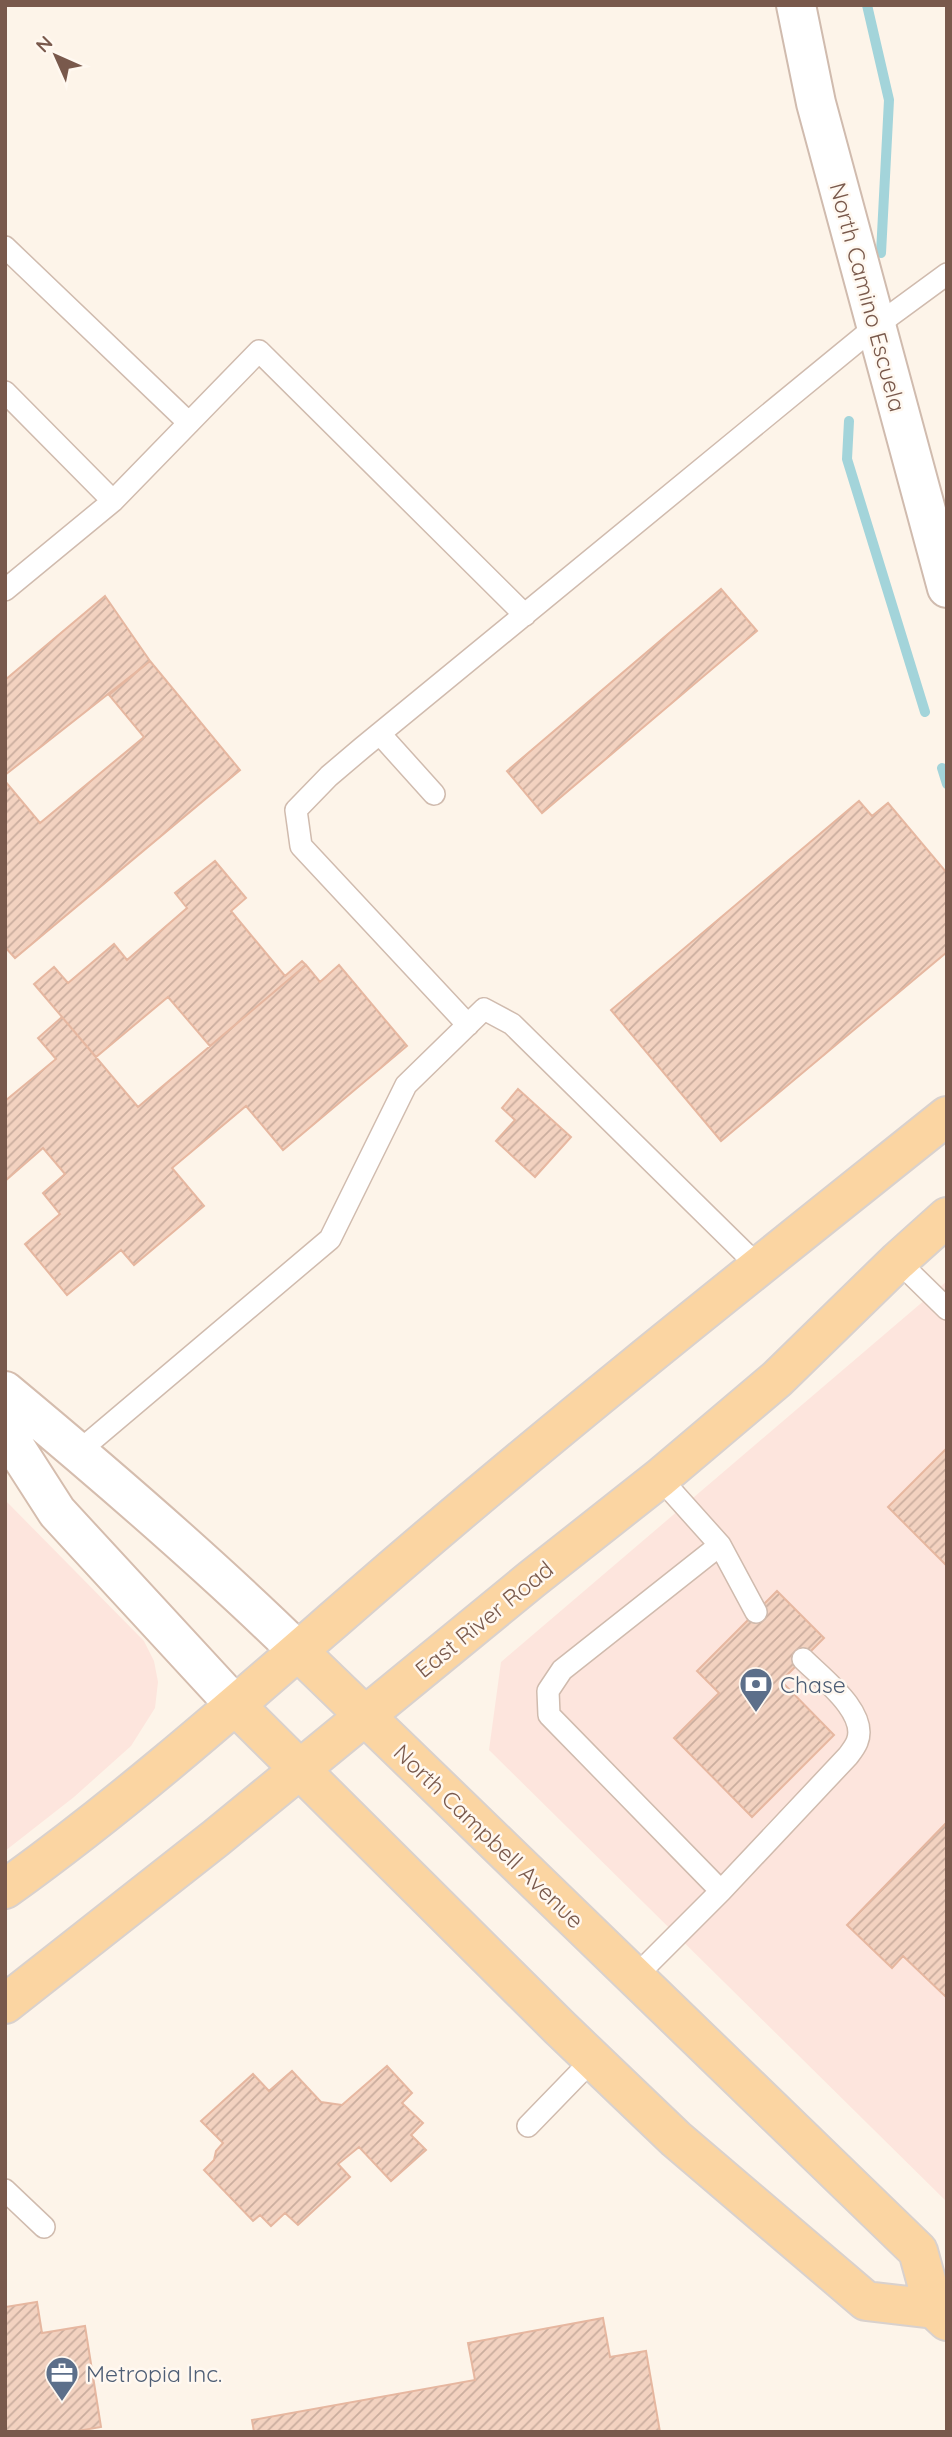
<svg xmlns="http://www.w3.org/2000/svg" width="952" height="2437" font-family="Quicksand,sans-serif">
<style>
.commercial{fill:#fde5dd}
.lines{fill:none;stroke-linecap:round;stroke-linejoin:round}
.stream{stroke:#a3d4da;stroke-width:10}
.building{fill:url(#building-hatch);stroke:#e6b7a0;stroke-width:2}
.lane-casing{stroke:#d0bbae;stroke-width:24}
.street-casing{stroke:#d0bbae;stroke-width:42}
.secondary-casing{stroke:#d5bdae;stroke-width:42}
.primary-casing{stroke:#d9d1cd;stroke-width:42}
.lane{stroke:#fff;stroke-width:21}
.street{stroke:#fff;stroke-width:38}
.secondary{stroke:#fff;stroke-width:38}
.primary{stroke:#fbd5a2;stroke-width:38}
.labels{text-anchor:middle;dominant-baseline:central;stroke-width:5;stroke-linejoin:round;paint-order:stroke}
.street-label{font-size:23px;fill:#79594c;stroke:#fff8f0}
.service-label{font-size:23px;fill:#4e5e75;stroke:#fff8f0;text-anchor:start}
</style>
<defs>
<pattern id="building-hatch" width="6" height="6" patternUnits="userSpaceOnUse" patternTransform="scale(1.75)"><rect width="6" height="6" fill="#f3d2c0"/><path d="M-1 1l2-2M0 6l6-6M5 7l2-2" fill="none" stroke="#caad9e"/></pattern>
</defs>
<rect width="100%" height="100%" fill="#fdf4e9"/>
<path class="commercial" d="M947 1281V2202L489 1750 501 1662Z
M5 1500 144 1641 154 1661 158 1682 155 1708 131 1746 74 1797 5 1851Z"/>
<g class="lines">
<path class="stream" d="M867 5 889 100 881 253
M849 421 847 459 925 712
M942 768 947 784"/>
</g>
<path class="building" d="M721 589 757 631 542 813 507 771Z
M105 596 150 661 5 775V680Z
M150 661 240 770 15 958 5 947V781L40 823 144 737 109 695Z
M859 801 872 816 888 803 947 873V952L721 1141 611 1010Z
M215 861 246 898 231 911 285 976 302 961 306 965 210 1046 168 997 96 1057 34 984 54 967 68 983 114 944 127 960 187 908 175 893Z
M306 965 320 982 339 965 407 1046 283 1150 246 1106 172 1168 204 1206 134 1265 121 1250 67 1295 25 1244 60 1214 43 1193 65 1174 43 1148 5 1181V1101L56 1059 38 1038 62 1017 138 1107Z
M518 1089 571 1137 535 1177 496 1141 515 1120 502 1108Z
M947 1448V1566L888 1507Z
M777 1591 824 1638 781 1681 834 1735 752 1817 674 1738 719 1693 697 1671Z
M947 1822V1998L903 1956 892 1968 847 1925Z
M387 2066 412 2093 402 2103 423 2123 411 2135 426 2150 391 2181 359 2147 338 2164 350 2177 298 2225 285 2213 271 2226 260 2215 253 2221 204 2170 214 2160 216 2151 223 2143 201 2121 253 2074 269 2091 292 2071 321 2102 342 2105Z
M37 2302 42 2333 85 2326 101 2427 72 2432H5V2307Z
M603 2318 610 2357 646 2351 660 2432H254L252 2420 475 2380 468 2343Z"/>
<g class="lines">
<defs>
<path id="lane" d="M5 247 189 423
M5 392 113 501
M5 590 113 501 259 351 525 615
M380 734 434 794
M468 1025 301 846 296 810 329 776 362 748 876 326 947 274
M898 1261 947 1309
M78 1452 330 1239 406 1085 484 1009 512 1024 759 1267
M660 1478 720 1545 756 1612
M720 1545 562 1670 548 1691 549 1715 721 1891
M635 1977 721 1891 848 1756C851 1752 855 1747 857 1742 869 1713 822 1678 803 1659
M528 2126 593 2059
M5 2190 44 2227"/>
<path id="street" d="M796 5 816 103 947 588"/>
<path id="secondary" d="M5 1391C106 1475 205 1560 298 1651
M5 1431 57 1512 236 1706"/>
<path id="primary" d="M298 1651 918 2251 934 2309 947 2321
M236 1706 560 2028 676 2139 866 2301 934 2309
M5 1889C143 1790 268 1676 397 1565 576 1411 762 1264 947 1116
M5 2004 216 1838 532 1579 660 1478 777 1379 898 1261 947 1217"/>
</defs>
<use href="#lane" class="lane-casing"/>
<use href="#street" class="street-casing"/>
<use href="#secondary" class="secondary-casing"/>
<use href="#primary" class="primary-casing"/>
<use href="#lane" class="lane"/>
<use href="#street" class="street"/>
<use href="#secondary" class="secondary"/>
<use href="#primary" class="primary"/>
</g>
<defs>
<symbol id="bank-pin" viewBox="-11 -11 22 30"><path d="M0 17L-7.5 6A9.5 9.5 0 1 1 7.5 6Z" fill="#5c6f8a" stroke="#fff8f0"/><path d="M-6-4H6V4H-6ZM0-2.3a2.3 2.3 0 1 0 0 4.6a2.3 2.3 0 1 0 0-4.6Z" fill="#fff"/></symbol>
<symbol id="office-pin" viewBox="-11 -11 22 30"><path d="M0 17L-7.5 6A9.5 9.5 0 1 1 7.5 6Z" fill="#5c6f8a" stroke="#fff8f0"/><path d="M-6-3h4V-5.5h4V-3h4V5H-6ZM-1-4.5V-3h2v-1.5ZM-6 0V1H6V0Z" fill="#fff"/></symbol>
</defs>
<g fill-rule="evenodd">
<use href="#bank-pin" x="737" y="1665" width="38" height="52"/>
<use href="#office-pin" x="43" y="2354" width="38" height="52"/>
</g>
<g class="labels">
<g class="street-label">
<text transform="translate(868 297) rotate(75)">North Camino Escuela</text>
<text transform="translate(484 1619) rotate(-39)">East River Road</text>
<text transform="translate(489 1836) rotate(44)">North Campbell Avenue</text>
</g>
<g class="service-label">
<text x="780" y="1684">Chase</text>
<text x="86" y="2373">Metropia Inc.</text>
</g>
</g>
<rect width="952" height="2437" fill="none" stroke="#79594c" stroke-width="14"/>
<g transform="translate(56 56) rotate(315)" stroke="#fff8f0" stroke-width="5" paint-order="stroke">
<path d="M0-5L12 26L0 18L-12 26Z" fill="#79594c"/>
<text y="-10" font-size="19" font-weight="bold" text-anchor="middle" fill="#79594c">N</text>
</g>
</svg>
